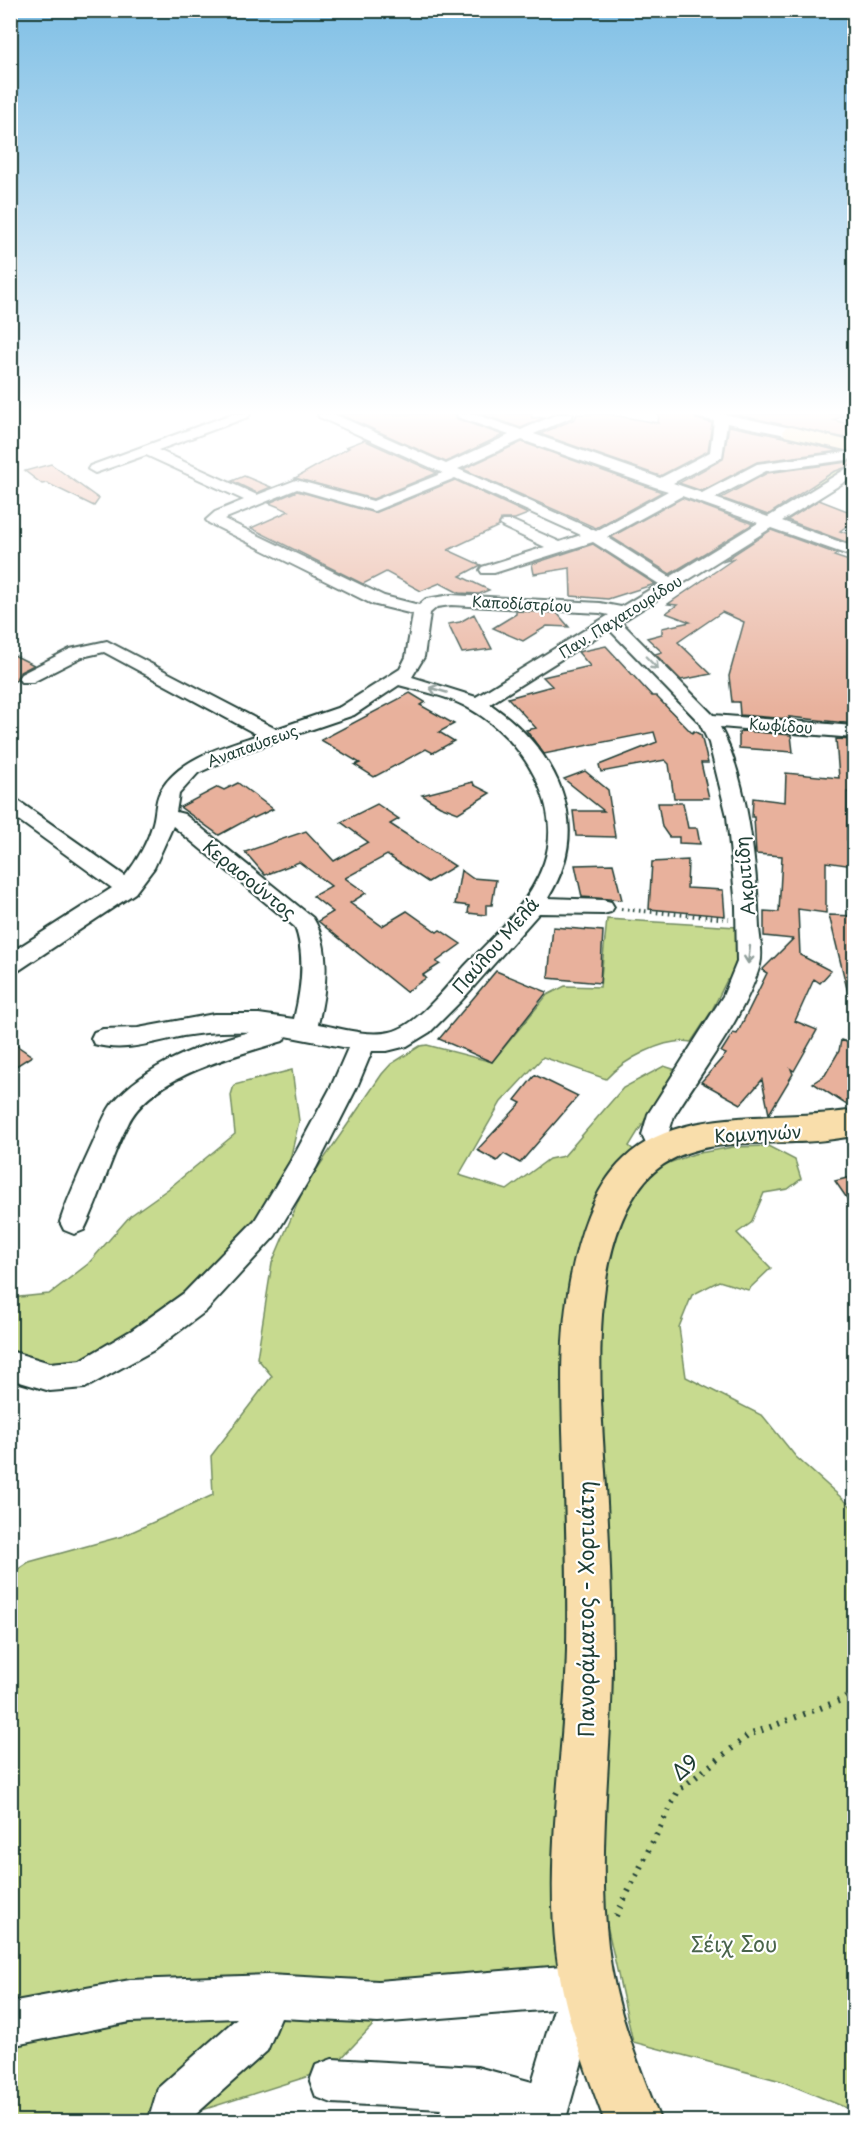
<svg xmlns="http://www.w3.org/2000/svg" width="865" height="2132" font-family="'Playpen Sans',sans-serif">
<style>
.green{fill:#c7da8f;stroke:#738c62;stroke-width:1.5}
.building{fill:#e8b19c;stroke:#1f3d34;stroke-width:1.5}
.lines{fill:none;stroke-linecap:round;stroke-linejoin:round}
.minor-casing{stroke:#1f3d34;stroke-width:4}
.major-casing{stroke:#1f3d34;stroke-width:4}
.path-far1{stroke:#1f3d34;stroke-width:4;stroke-dasharray:1.5 4.5;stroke-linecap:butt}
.path{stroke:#1f3d34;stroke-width:6;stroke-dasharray:2 7;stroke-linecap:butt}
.minor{fill:#fff;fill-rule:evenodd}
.major{fill:#f9deab;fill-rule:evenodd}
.oneway{stroke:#8f9e9a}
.labels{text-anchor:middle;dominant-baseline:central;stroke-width:4.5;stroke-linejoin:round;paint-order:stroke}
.far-street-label{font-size:15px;fill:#1f3d34;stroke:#fff}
.street-label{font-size:18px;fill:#1f3d34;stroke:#fff}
.near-street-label{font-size:21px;fill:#1f3d34;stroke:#fff}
.near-park-label{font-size:21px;fill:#49644b;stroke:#fff}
</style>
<rect width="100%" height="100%" fill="#fff"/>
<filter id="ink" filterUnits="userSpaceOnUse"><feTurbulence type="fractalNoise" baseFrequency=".0167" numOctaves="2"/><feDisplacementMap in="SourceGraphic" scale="12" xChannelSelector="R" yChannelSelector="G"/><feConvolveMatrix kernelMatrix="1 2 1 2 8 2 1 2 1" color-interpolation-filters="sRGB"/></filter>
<g filter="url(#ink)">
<path class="green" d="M854 458V465L817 488 761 470Z
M607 919 737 927 739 948 732 979 727 980 711 1012 691 1042C665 1037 623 1060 606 1079L543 1057 501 1102 459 1175 507 1190 549 1159 564 1156 623 1088 664 1066 676 1070 629 1146 655 1168 694 1154 733 1147 768 1146 795 1160 801 1179 788 1189 764 1193 751 1223 737 1233 771 1268 748 1290 719 1281 692 1295 679 1327 686 1377 763 1416 796 1457 854 1509V2111L781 2081 633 2042 605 1916 550 1978 414 1982 331 2069 171 2120 11 2122V1574L29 1562 123 1536 213 1495 211 1456 272 1376 257 1358 272 1263 304 1188 382 1074 391 1064 420 1046 427 1045 492 1062 547 995 565 986 600 987Z
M292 1070 299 1121 289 1164 256 1223 176 1306 73 1371 20 1356 11 1351 10 1298 49 1294 88 1264 130 1216 168 1189 235 1134 231 1095 234 1085Z"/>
<path class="building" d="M339 414H455L457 419 503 435 446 462Z
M481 414H531L532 418 545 417 521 428Z
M577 414H607L658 423 659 414H693L696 419 712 423 708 451 660 476 540 434 575 419Z
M733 414H846L834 420 855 426V440Z
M729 426 783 437 839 451 757 462 702 491 679 483 723 459Z
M364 440 437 473 373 499 295 478 349 448 346 447Z
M522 442 654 489 662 492 596 528 463 469Z
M855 461V464L833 472 768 515 721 498 767 473Z
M51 464 99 499 94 506 47 483 42 484 25 471Z
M244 476 271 487 257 493 232 481Z
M455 480 528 514 515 519H501L499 526 448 550 481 565 460 576 489 590 479 594 459 593 440 583 421 591 386 572 363 584 251 528 289 511 269 503 297 491 375 513Z
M682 498 753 524 670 574 611 537Z
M819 500 855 514V520L840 531 855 536V541L851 544 787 520Z
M771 530 837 554 834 556 855 563V724L789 717 790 719 740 715 739 702H732L729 676 744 622 722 612 678 642 711 674 681 680 655 654 662 652 647 638 662 634V628L690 622 666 613 677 605 668 604 735 558 722 562Z
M593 544 655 584 608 599 571 596 570 568 534 574 532 564Z
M516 611 557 613 569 627 547 626 523 641 493 628 516 614Z
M474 614 492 649 462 653 448 624 460 622Z
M606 646 652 696H656L692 733 694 731 701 735 708 763H701L709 798H674L669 764 665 760 601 772 599 765 657 742 654 732 544 754 526 730 536 728 508 698 552 686 543 677 590 666 578 652Z
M10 653 34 665 20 672 17 680 10 683Z
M410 693 425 702 420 705 454 724 439 732 454 741 433 753 426 749 374 777 355 765 360 763 321 740Z
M742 731 791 735 793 752 739 748V733Z
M836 739 855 740V793L847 792V840L852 841 853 866 826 862V913L798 909 800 955 831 971 820 983 814 979 795 1021 817 1030 794 1071 791 1069 793 1074 769 1114 762 1080 741 1104 701 1082 726 1054 721 1052 733 1033 737 1034 767 973 762 970 793 939 764 936V911L779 912 782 856 756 854 754 817H752L753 798 785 802 786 773 839 778Z
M585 771 608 790 615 837 576 836 573 811H604L564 779Z
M473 782 474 785 490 793 458 813 440 806 422 795Z
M238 783 273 809 254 818 252 817 219 835 180 807 218 787 224 790Z
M658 803H683L688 828H697L700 844 679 843V837H669L662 827Z
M377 804 399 819 390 824 455 866 428 882 387 855 345 878 366 893 350 903 382 926 407 911 437 932 440 930 461 944 436 962 440 964 423 975 426 978 406 992 318 921 333 912 313 896 331 886 299 862 265 875 245 852 306 831 334 861 368 842 341 822Z
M688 860 687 888 723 890 725 916 649 909 652 862Z
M613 864 622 900 582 897 575 865Z
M461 870 472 878 496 880 492 905H486V915L468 913 469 906 455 904Z
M829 915 855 916V996L849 997Z
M553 927 603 931 600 983 548 978Z
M496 971 547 992 492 1062 439 1039Z
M841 1040 855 1045V1099L847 1105 813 1083 825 1075 839 1051Z
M10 1041 32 1056 10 1070Z
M535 1075 578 1096 520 1163 504 1154 497 1161 477 1150 521 1103 515 1100Z
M855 1176V1210L835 1181Z"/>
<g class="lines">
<defs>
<path id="minor" d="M232 414H250L248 417 158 450 257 495 296 480 373 501 443 473 319 417 318 414H334L446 464 509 435 458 417 457 414H475L521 430 557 414H573L572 417 534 434 660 478 710 452 714 421 696 417 695 414H724L791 428 798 432 791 436 727 423 722 457 673 483 702 493 757 464 854 451V459L766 471 715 498 768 517 849 467 854 466V476L782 521 854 547V557L771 528 621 622 713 715 854 726V738L720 727C748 780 757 868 759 928 760 939 763 954 760 965 745 1016 702 1070 674 1116L668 1135 676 1149 672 1157 662 1160 652 1157 642 1135 648 1114 723 996 737 962 736 906 727 816 709 743 699 722 609 629 490 704C556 750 595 823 548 898L603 900 611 902 614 907 611 912 603 914 539 913 461 1001 430 1032 407 1046 387 1051H372L357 1087 316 1168 275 1236 206 1311 154 1350 85 1388 50 1391 10 1379V1351L50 1363 81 1360 132 1330 184 1293 255 1220 296 1152 331 1087 348 1048 286 1036 283 1041C236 1056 152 1075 128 1124 110 1158 101 1196 84 1230L74 1234 64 1230 60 1222C69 1194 82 1168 94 1141 99 1129 104 1115 112 1104 146 1064 200 1045 249 1032 227 1031 205 1032 183 1036 154 1042 124 1053 94 1044L91 1038 94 1032 103 1029 138 1028 214 1014H259L294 1019C301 990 306 956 295 927L173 826 154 868 135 893 18 971 10 973V953L112 888 10 814V798L17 800 125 876C137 861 148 842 153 823 156 813 155 801 160 792 178 758 225 746 258 735L104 652 82 657 33 682H21L18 678 21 674 70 649 107 641 276 729 340 707 400 669 406 657 413 614 372 604 209 523 206 520 215 512 244 500 146 455 95 473 88 469 90 466ZM522 440 655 487 668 491 596 531 458 469ZM455 478 581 535 560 542 513 521H503L500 524 503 527 545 547 482 567 480 570 482 573H494L593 542 659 584 621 607 600 603 451 595 426 599 419 605 384 596 224 519 297 489 374 511ZM682 496 758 523 670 577 607 537ZM451 605 600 613 609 615 476 697 412 677 424 657 430 613 437 607ZM399 685C424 692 450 696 472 710 522 739 564 805 544 863 529 905 494 936 464 967 447 986 416 1027 390 1032 367 1037 340 1028 318 1024 326 991 332 948 313 918L184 814 176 812 179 794 198 773 242 753 354 715Z
M586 1948 601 1954 607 1969 600 1985 602 1990 565 2122H514L487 2114 483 2122H436L441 2109 332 2103 316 2097 310 2081 316 2065 332 2059 477 2067 532 2082 554 2009 378 2023 281 2018 267 2051 194 2116 193 2122H148L158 2088 237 2018 130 2022 10 2046V2002L130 1980 268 1975 378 1981 563 1966 571 1954Z"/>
<path id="major" d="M791 427 854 442V452L785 436 783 432 785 428Z
M854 1110V1136C834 1139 815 1142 795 1142 745 1144 681 1138 645 1181 583 1256 602 1410 607 1503 610 1558 612 1613 612 1669 611 1761 597 1854 608 1946 615 2007 638 2065 661 2122H605C584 2066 563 2010 556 1950 545 1850 565 1749 567 1649 568 1586 566 1522 564 1459 562 1400 559 1339 570 1281 578 1239 592 1189 624 1159 682 1103 781 1123 854 1110Z"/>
</defs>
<use href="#minor" class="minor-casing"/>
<use href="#major" class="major-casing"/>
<path class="path-far1" d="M621 909 729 919"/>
<path class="path" d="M616 1916 678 1791 749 1735 844 1699 854 1691"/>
<use href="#minor" class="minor"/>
<use href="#major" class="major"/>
</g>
<defs><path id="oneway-shaft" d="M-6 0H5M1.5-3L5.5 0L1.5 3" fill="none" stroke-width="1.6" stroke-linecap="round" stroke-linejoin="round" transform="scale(1.5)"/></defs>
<g class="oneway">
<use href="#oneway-shaft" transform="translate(652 663) rotate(46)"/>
<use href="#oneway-shaft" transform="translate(438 690) rotate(-164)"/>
<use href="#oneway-shaft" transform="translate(749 955) rotate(96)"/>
</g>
</g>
<linearGradient id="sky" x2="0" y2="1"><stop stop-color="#7fbfe5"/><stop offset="0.58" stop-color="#fff"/><stop offset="1" stop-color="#fff" stop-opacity="0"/></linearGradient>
<rect width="865" height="712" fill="url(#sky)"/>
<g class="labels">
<g class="far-street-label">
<text transform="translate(522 603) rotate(3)">Καποδίστρίου</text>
<text transform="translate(620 616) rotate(-32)">Παν. Παχατουρίδου</text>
<text transform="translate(781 725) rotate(4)">Κωφίδου</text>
<text transform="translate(252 745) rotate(-20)">Αναπαύσεως</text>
</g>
<g class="street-label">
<text transform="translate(744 876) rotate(-95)">Ακριτίδη</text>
<text transform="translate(250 879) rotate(39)">Κερασούντος</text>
<text transform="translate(495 945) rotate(-49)">Παύλου Μελά</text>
<text transform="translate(758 1133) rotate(-3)">Κομνηνών</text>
</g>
<g class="near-street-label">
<text transform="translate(585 1609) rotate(-90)">Πανοράματος - Χορτιάτη</text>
<text transform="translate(684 1766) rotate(-40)">Δ9</text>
</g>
<g class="near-park-label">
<text x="734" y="1943">Σέιχ Σου</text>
</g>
</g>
<rect width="865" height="2132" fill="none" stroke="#fff" stroke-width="36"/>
<rect x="18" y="18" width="829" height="2096" fill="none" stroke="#1f3d34" stroke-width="2" filter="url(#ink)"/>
</svg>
